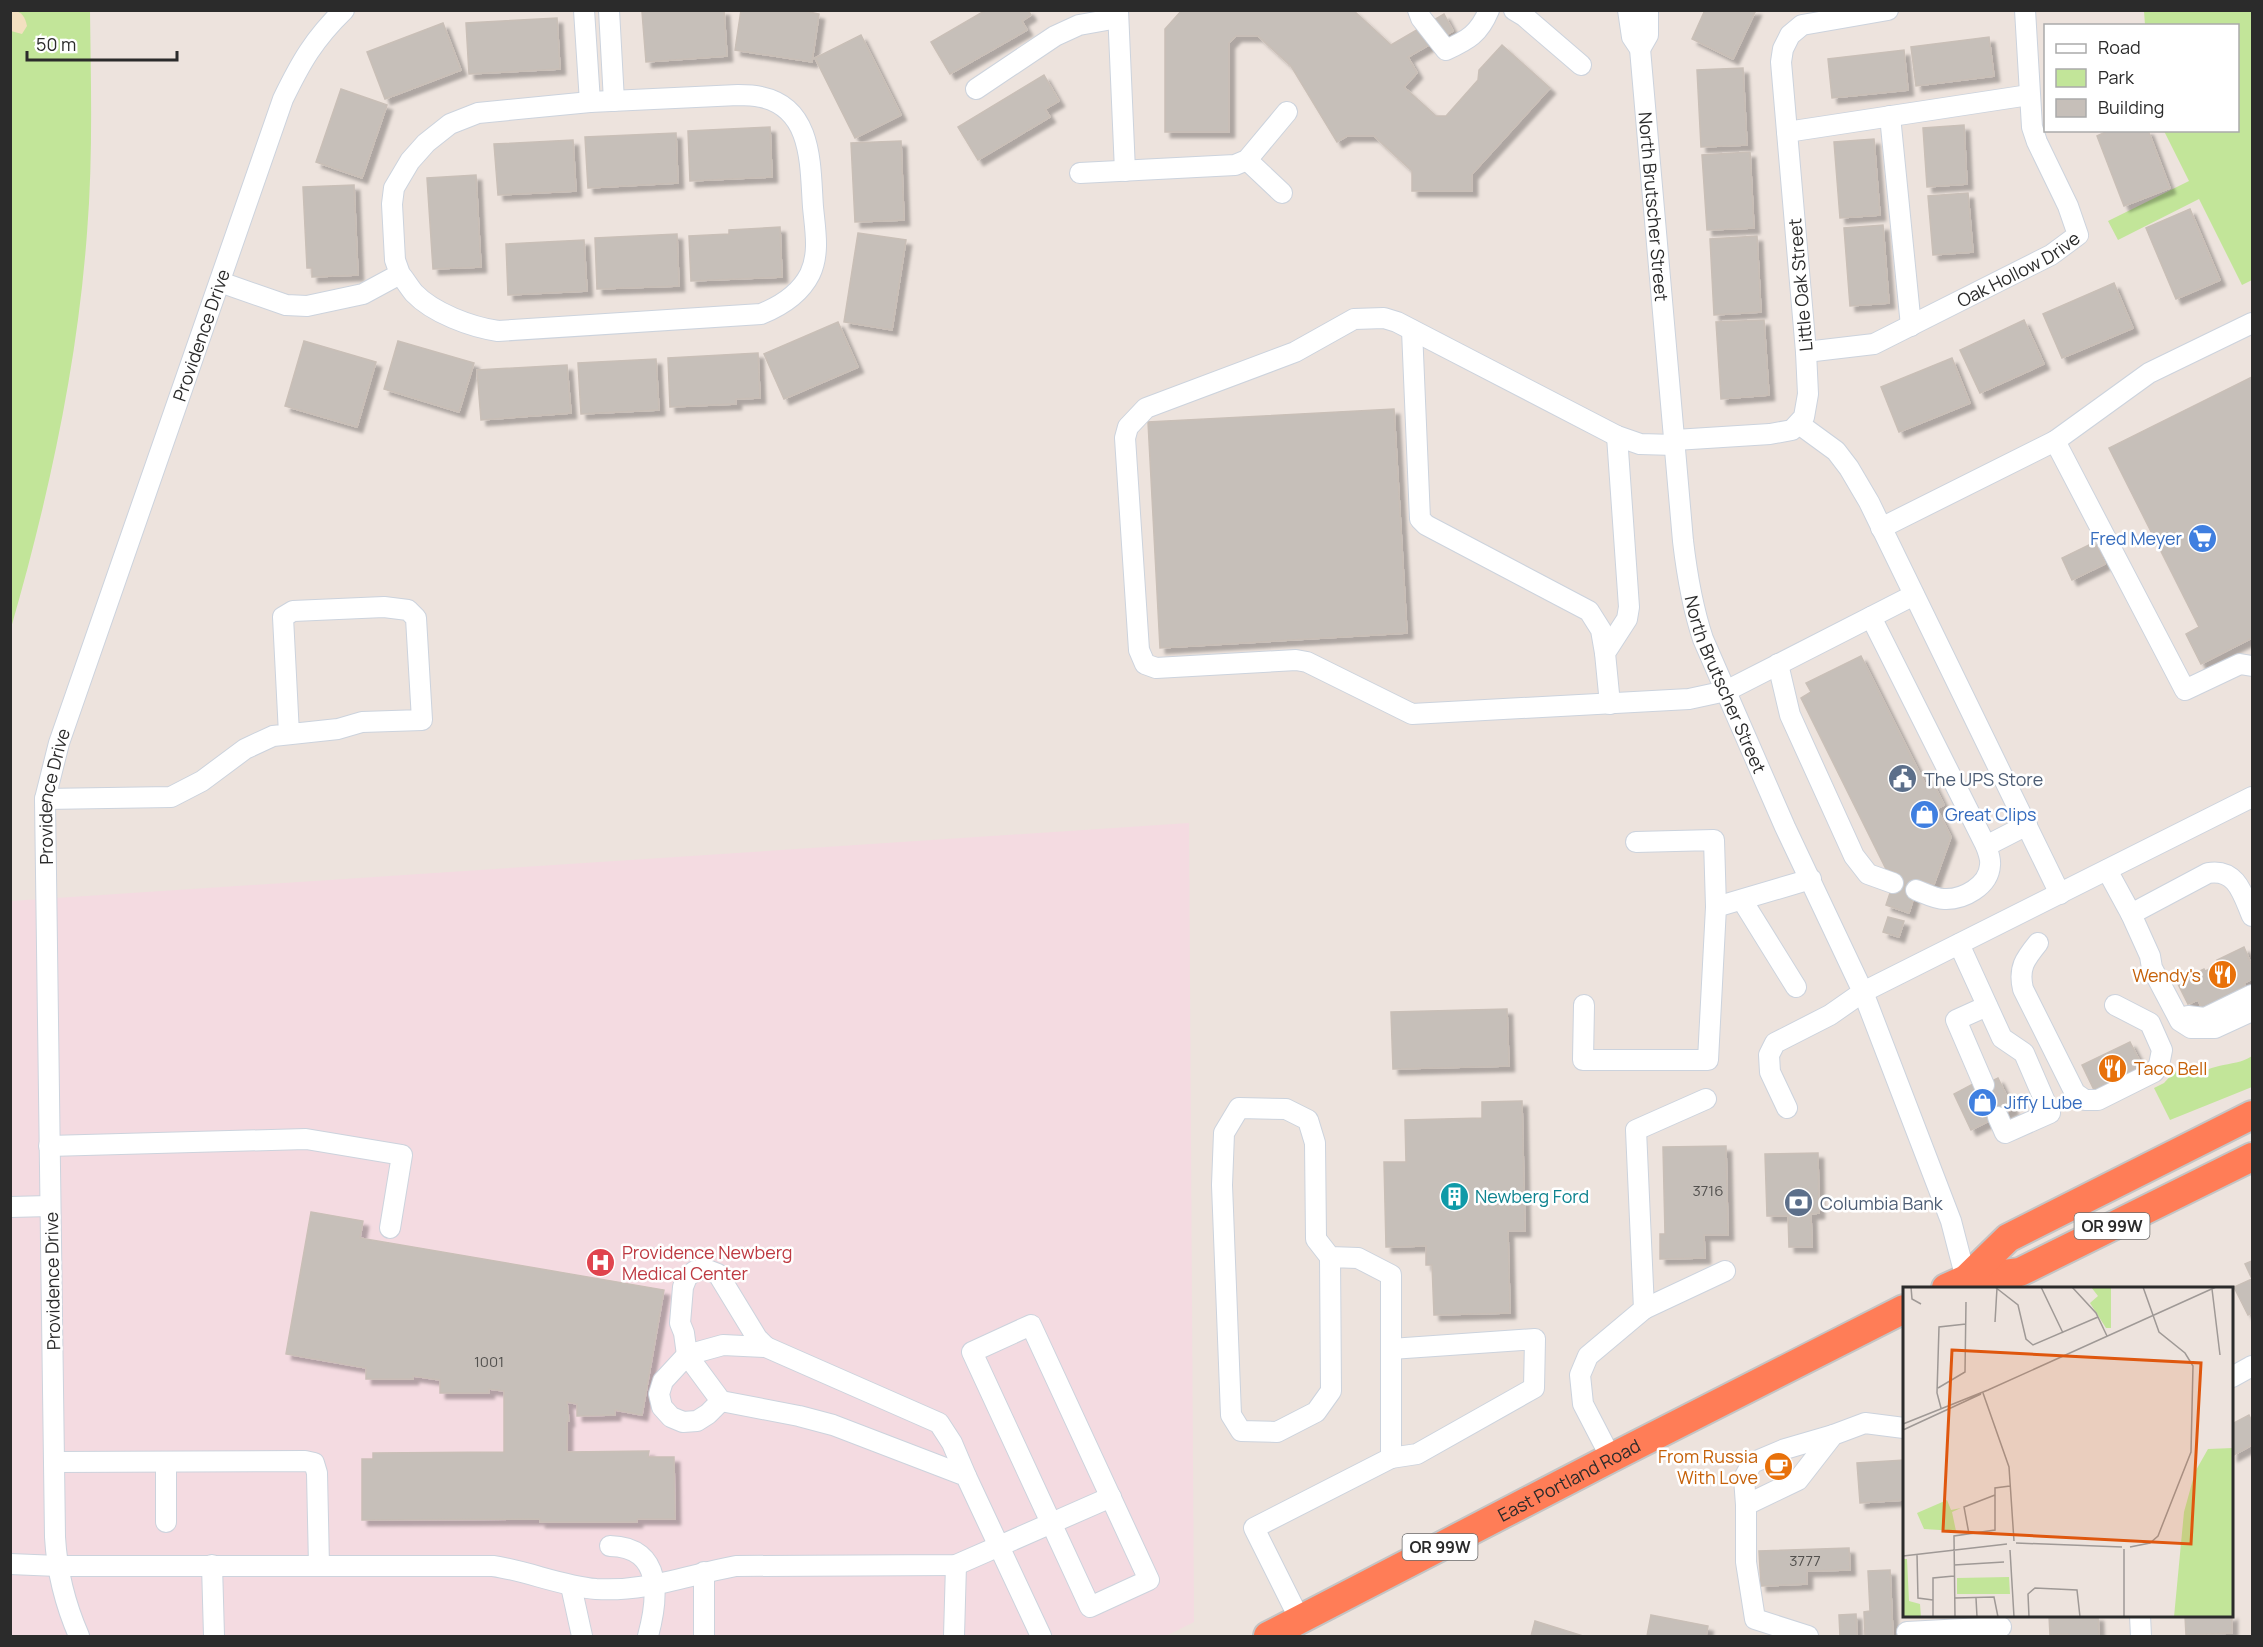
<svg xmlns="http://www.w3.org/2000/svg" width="2263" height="1647" font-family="Manrope,sans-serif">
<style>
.medical{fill:#f4dbe1}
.green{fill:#c2e599}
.sand{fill:#f3e0c0}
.building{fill:#c6bfb9;stroke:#c9bfb7;stroke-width:1.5;filter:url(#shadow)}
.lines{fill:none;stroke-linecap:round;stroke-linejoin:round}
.minor-tunnel{stroke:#c6beb9;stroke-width:20;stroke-dasharray:20 10;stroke-linecap:butt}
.minor-casing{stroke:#ccd3dd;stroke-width:22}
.highway-casing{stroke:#c4c4c4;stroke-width:32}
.minor{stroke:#fff;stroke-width:20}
.highway{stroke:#ff7d57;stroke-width:28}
.labels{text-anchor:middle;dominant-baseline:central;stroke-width:5;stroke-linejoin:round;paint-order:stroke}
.number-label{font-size:15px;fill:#52504e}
.shield{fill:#fff;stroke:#6b6b6b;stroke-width:1.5}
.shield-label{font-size:16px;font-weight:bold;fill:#2b2b2b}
.street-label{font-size:18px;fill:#2b2b2b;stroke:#fff}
.shop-label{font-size:18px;fill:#366cbe;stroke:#fff;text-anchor:start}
.service-label{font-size:18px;fill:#4e5e75;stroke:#fff;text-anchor:start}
.food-label{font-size:18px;fill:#c56008;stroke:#fff;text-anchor:end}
.culture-label{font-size:18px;fill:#0d838f;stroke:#fff;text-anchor:start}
.health-label{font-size:18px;fill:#be3a42;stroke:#fff;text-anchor:start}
.inset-road{fill:none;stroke:#9f9996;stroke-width:1.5}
.view{fill:#df570e;fill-opacity:0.15;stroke:#df570e;stroke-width:3}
.inset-edge{fill:none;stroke:#2b2b2b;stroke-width:3}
</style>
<defs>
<filter id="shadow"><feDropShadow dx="5.5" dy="5.5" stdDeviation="1.5" flood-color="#0004"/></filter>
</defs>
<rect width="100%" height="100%" fill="#ede3dd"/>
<path class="medical" d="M1189 823 1194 1622 1166 1636H11V901Z"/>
<path class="green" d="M11 11H90C91 85 93 159 87 233 77 368 48 499 11 628Z
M2144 11H2252V280L2242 285 2199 199 2118 240 2108 221 2189 181 2164 131 2238 130V26L2145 25Z
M2252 1056V1087L2170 1120 2154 1088 2164 1083 2175 1071 2191 1077C2200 1073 2209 1068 2219 1066 2231 1063 2242 1063 2252 1056Z"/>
<path class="sand" d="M10 11C21 10 25 16 27 26L22 34 11 31Z"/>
<path class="building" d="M660 10H724L727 56 646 62 642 12Z
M741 10H800L819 14 812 62 735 50Z
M986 10H1028L1031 15 1022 21 1027 30 950 74 931 42Z
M1182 10H1353L1391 45 1444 14 1453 31 1408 57 1417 73 1404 87 1436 116H1446L1478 80 1479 70 1502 45 1550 88 1472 174V191H1412V171L1374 136H1347L1337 142 1291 66 1258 36H1236L1229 43V132H1165V29Z
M1705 10H1756L1733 59 1692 39Z
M557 18 560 69 469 74 466 23Z
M443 23 461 70 385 99 367 52Z
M861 35 901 115 855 138 815 58Z
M1989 37 1994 76 1916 86 1911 47Z
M1904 50 1908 90 1832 98 1828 59Z
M1743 68 1747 145 1701 147 1697 70Z
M1044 75 1059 101 1045 109 1050 117 978 160 958 127Z
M341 89 387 105 362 178 316 162Z
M1964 125 1967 184 1927 187 1923 128Z
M770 127 772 177 690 181 688 131Z
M2110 130H2148L2170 188 2124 206 2097 136Z
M676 133 678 183 588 188 585 137Z
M1874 139 1880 215 1840 218 1834 142Z
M573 140 576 191 498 195 494 144Z
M901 141 904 220 855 222 851 143Z
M1750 152 1754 228 1707 230 1702 155Z
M476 175 481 267 433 269 427 178Z
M354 185 358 275 312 277V268H307L303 187Z
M1968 193 1973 252 1933 255 1928 196Z
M2190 209 2220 280 2176 299 2146 228Z
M1883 225 1889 303 1850 306 1844 228Z
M780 227 782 277 691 281 689 236 729 234V230Z
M858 233 906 240 892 330 844 322Z
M677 234 679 286 597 289 595 238Z
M1757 236 1761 312 1714 315 1710 239Z
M584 240 587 291 508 295 506 244Z
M2114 283 2133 328 2062 358 2043 314Z
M1764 320 1769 395 1721 399 1716 322Z
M2024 320 2044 364 1980 393 1960 350Z
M838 322 858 367 784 399 764 354Z
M304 341 376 362 357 427 285 406Z
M398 341 474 363 459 412 384 389Z
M758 353 760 398 736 399V404L670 407 668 358Z
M1952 358 1970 403 1899 432 1881 387Z
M656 359 659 410 581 414 578 363Z
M567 365 571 413 481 420 477 370Z
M2252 377V638L2201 664 2186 634 2199 627 2109 448Z
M1394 409 1407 633 1160 648 1148 422Z
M2095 542 2105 564 2072 580 2062 558Z
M1861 656 1925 784 1932 781 1944 805 1937 809 1951 837 1934 884 1919 880 1909 913 1886 905 1897 872 1886 869 1801 698 1811 692 1806 683Z
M1888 917 1904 921 1899 937 1883 932Z
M2244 947 2252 966V979L2244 983 2246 989 2203 1010 2198 1000 2188 1004 2177 982 2204 969 2205 971 2220 965 2217 960Z
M1507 1009 1509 1066 1393 1069 1391 1012Z
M2130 1042 2145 1071 2096 1094 2082 1065Z
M1998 1078 2013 1109 1971 1130 1954 1094 1973 1084 1976 1089Z
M1522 1101 1525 1231H1508L1510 1313 1434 1315 1432 1265H1426V1246L1386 1247 1384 1162H1406L1405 1120 1482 1118V1102Z
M1726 1146 1728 1235H1704L1705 1258 1660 1259V1234H1665L1663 1147Z
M1818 1153 1819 1213 1811 1214 1812 1247H1789L1788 1216H1767L1765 1154Z
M311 1212 363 1221 360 1238 664 1290 642 1415 615 1410V1415L577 1416V1404L567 1402 569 1421H567V1452L649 1451 648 1457H674L675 1519H637V1522H540V1519L362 1520V1459H373V1453L504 1452V1391L489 1389V1393H440V1380L413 1376V1379H366V1368L286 1354Z
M2252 1261V1313L2248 1315 2234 1287 2252 1279 2245 1264Z
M2249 1415 2252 1422V1445L2232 1456V1424Z
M1904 1460V1500L1860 1503 1857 1463Z
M1849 1548 1850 1570 1807 1571V1584L1761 1586 1759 1551Z
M1890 1570 1893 1636H1865L1864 1612 1870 1611 1868 1571Z
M2232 1613V1633L2186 1635 2185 1616H2232Z
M1856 1614 1857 1636H1840L1839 1615Z
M1651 1615 1708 1626 1706 1636H1647Z
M2049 1616H2098L2099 1636H2068V1634L2050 1635Z
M1535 1621 1583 1636H1531Z"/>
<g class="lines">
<path class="minor-tunnel" d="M1984 1085 1998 1117"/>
<defs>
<g id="minor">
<path d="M584 10 590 102"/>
<path d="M609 10 614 101"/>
<path d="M1118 10 1125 171"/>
<path d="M1418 10 1421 18 1446 50C1468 40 1479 34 1489 10"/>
<path d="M1514 10 1524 16 1581 65"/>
<path id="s1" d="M1628 10 1632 37 1640 49 1683 541C1687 575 1692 606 1703 639L1785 827 1863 992 1951 1221 1966 1279"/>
<path d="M1640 49 1648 35V10"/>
<path d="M976 89 1055 36 1079 25 1118 18"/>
<path d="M1890 116 1911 326"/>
<path d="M1787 132 2029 95"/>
<path d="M1247 160 1282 193"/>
<path d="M1080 173 1235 165 1247 160 1287 112"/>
<path d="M220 282 286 305 307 306 363 294 400 274 395 260 392 204 394 188 410 161 426 143 450 124 478 113 590 102 738 95C745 95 753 95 761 97 813 108 810 165 813 207 815 229 820 253 810 274 800 294 781 306 761 314L498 331C471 327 433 313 414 293 409 287 405 280 400 274"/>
<path d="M1412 330 1420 519 1426 525 1589 611 1601 630 1605 653"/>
<path id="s2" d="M1806 352 1874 344 2051 255 2078 235 2068 206 2037 142 2032 127 2025 10"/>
<path d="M1799 424 1836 451 1849 468 1869 502 2060 894"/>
<path d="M1675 440 1770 434 1792 430 1804 417 1808 394 1806 352 1787 132 1781 62 1783 49 1790 35 1802 25 1888 10"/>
<path d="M2055 441 2149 373 2252 323"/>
<path d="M1675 445 1640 444 1617 436 1397 322 1384 318 1354 319 1295 352 1146 408 1128 427 1125 438 1139 650 1145 664 1156 668 1296 660 1307 662 1412 714 1689 699 1726 691 1914 595"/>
<path d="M1881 528 2055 441 2185 690 2240 664 2252 666"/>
<path d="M1871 617 1986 846C1988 852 1991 859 1990 865 1989 886 1963 900 1944 899 1935 899 1924 893 1916 890"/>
<path d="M1778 664 1790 715 1854 856 1868 874 1893 883"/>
<path d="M1610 704 1605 653 1627 619 1629 607 1617 436"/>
<path d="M45 799 171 797 202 781 245 749 273 736 338 729 362 722 422 720 416 618 408 610 384 607 293 611 283 617 289 734"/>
<path d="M1636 842 1714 840 1716 907"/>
<path d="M1986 846 2027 825"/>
<path d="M2107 870 2131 914 2150 956 2152 968 2180 1021 2191 1028H2215L2252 1011"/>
<path d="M1742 900 1796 987"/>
<path d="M2131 914 2208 873C2237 868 2243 895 2252 916"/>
<path d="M2038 943C2025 959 2018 968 2023 989L2075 1093 2085 1100H2098L2154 1072 2159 1065 2162 1050 2150 1023 2115 1005"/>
<path d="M1959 944 2002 1038 2024 1053 2050 1113 2005 1133 1998 1117"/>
<path d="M1584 1005 1583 1060H1708L1716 907 1811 879"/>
<path d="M2188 1016 2205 1018 2252 995"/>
<path d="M1984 1085 1956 1020 1987 1006"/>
<path d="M1787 1108 1770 1072 1769 1055 1775 1043 1830 1015 1863 992 2252 797"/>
<path d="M49 1146 306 1139 402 1155 390 1228"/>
<path d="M10 1207 50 1206"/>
<path d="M1644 1309 1725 1271"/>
<path d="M1031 1325 1149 1580 1090 1607 972 1352Z"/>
<path d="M766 1347 757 1338 718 1274 705 1269 695 1271 687 1277 683 1287 680 1323 684 1333 687 1355 721 1401 799 1416 833 1425 966 1476 1041 1636"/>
<path d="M1391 1349 1535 1339 1534 1388 1417 1454 1391 1458"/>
<path d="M2232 1377 2252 1366"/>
<path d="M721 1401 708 1414 697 1421 683 1422 671 1417 662 1407 659 1394 663 1381 687 1355 723 1345 766 1347 939 1423 952 1443 966 1476"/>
<path d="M1611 1458 1583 1404 1580 1375 1588 1356 1644 1309 1636 1130 1706 1099"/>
<path d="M54 1462 305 1461 314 1463 317 1473 319 1566"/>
<path d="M166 1462V1522"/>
<path d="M1746 1505 1744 1478 1752 1463 1785 1449 1833 1435"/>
<path d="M610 1546C664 1547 658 1599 648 1636"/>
<path d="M10 1564 58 1566H493C528 1571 561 1586 596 1589 648 1592 687 1575 736 1566L956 1565 1111 1497"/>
<path d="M212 1565 214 1636"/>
<path d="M704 1572V1636"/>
<path d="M571 1586 582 1636"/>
<path d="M2140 1616 2141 1636"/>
<path d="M1300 1620 1254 1528 1391 1458V1275L1358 1258 1330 1257 1316 1239 1315 1143 1308 1120 1286 1109 1239 1108 1224 1133 1222 1185 1231 1415 1241 1431 1277 1432 1316 1412 1331 1391 1330 1257"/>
<path d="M1907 1632 2001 1627"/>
<path id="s3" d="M79 1636C65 1604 57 1572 55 1537L45 799 59 743 283 99C301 62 314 39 344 10"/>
<path d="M954 1636 956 1565"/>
<path d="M1808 1636 1755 1619 1746 1562V1505L1798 1480 1833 1435 1865 1423 1904 1428"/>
</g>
<g id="highway">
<path d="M1966 1279 2020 1272 2252 1157"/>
<path d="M1946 1288 1966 1279 2008 1238 2252 1115"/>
<path id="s4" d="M1268 1636 1611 1458 1904 1309"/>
</g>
</defs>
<use href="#minor" class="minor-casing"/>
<use href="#highway" class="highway-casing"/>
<use href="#minor" class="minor"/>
<use href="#highway" class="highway"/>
</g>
<defs>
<symbol id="supermarket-disc" viewBox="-11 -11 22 22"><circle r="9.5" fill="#3f7fe0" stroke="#fff"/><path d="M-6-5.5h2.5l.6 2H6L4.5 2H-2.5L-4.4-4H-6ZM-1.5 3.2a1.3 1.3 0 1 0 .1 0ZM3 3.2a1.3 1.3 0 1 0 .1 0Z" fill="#fff"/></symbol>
<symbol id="civic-disc" viewBox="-11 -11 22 22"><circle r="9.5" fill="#5c6f8a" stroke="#fff"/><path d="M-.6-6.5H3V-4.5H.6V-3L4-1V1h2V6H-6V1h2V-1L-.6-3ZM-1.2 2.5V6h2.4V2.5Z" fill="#fff"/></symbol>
<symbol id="shop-disc" viewBox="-11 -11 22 22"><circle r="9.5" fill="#3f7fe0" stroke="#fff"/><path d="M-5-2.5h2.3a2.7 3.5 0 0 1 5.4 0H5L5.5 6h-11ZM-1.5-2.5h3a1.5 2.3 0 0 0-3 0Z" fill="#fff"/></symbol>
<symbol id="restaurant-disc" viewBox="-11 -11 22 22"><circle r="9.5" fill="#e8710a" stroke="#fff"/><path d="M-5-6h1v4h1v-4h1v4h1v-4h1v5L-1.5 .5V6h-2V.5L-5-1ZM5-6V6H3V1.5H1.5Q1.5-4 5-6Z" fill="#fff"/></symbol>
<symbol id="building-disc" viewBox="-11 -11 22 22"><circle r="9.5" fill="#0f9aa8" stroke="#fff"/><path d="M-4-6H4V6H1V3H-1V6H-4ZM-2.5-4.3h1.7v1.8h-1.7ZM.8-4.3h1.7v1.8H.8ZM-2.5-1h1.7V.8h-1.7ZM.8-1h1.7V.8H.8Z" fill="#fff"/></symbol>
<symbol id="bank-disc" viewBox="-11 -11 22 22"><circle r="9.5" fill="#5c6f8a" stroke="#fff"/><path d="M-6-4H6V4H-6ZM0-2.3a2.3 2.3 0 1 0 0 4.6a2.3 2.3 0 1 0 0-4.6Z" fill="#fff"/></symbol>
<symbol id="hospital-disc" viewBox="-11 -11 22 22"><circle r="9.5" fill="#e0444e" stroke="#fff"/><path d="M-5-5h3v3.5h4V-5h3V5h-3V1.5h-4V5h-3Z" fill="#fff"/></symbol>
<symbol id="cafe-disc" viewBox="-11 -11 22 22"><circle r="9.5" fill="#e8710a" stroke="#fff"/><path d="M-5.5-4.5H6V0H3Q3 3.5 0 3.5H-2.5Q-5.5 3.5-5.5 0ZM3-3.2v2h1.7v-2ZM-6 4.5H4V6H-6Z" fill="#fff"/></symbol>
</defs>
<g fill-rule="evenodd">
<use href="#supermarket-disc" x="2186" y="522" width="33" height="33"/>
<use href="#civic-disc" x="1886" y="762" width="33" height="33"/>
<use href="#shop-disc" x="1908" y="798" width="33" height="33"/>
<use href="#restaurant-disc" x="2206" y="958" width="33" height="33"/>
<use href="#restaurant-disc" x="2096" y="1052" width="33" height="33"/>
<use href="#shop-disc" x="1966" y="1086" width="33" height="33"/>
<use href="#building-disc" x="1438" y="1180" width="33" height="33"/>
<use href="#bank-disc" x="1782" y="1186" width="33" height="33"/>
<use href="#hospital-disc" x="584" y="1246" width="33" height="33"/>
<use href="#cafe-disc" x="1762" y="1450" width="33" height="33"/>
</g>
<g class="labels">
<g class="number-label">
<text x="1708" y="1190">3716</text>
<text x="489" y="1361">1001</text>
<text x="1805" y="1560">3777</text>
</g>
<g class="shield">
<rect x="2074.5" y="1213" width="75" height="26" rx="4.5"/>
<rect x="1402.5" y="1534" width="75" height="26" rx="4.5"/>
</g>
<g class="shield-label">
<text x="2112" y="1226">OR 99W</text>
<text x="1440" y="1547">OR 99W</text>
</g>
<g class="street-label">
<text stroke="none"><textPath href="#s1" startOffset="200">North Brutscher Street</textPath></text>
<text stroke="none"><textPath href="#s2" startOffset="231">Oak Hollow Drive</textPath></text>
<text transform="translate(1800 285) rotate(-95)">Little Oak Street</text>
<text stroke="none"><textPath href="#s3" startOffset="1330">Providence Drive</textPath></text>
<text stroke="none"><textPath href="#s1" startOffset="686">North Brutscher Street</textPath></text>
<text stroke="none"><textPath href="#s3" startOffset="844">Providence Drive</textPath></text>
<text transform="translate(52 1281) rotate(-91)">Providence Drive</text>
<text stroke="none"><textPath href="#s4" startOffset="339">East Portland Road</textPath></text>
</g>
<g class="shop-label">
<text x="2182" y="538" text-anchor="end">Fred Meyer</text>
<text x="1945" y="814">Great Clips</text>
<text x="2004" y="1102">Jiffy Lube</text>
</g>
<g class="service-label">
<text x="1924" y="779">The UPS Store</text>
<text x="1820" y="1203">Columbia Bank</text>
</g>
<g class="food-label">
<text x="2201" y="975">Wendy's</text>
<text x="2134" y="1068" text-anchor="start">Taco Bell</text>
<text x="1758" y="1456">From Russia<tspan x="1758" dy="21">With Love</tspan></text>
</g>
<g class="culture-label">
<text x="1475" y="1196">Newberg Ford</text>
</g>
<g class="health-label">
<text x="622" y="1252">Providence Newberg<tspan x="622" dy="21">Medical Center</tspan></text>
</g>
</g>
<g transform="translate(1903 1287)">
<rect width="330" height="330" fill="#ede3dd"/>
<path d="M188 0H208V41H203L187 16 195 9ZM330 161V330H271L281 225 292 185 305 162ZM44 213 48 223 58 221 49 225 53 244 21 242 14 226ZM0 272H4L6 314 17 317 18 330H0ZM106 290 107 307H54V291Z" fill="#c2e599"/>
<path class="inset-road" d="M8 0 9 12 18 17M92 0 115 18 123 52 130 58 195 30M138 0 160 46M169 0 193 26 204 49M309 2 317 68M92 35 94 1M35 101 62 85 63 15M80 106 106 180 111 254M38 121 34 106 36 40 63 37M0 137 85 103 313 0M0 143 78 107M66 247 61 220 92 208M113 256 219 260M227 260 247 256 255 249 288 165 290 79 282 66 256 45 240 0M221 262V330M107 263 111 330M14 267 15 311 30 313M0 269 104 257M51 278 101 275M52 311 91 310 95 330M73 311 74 330M30 330V291L51 289M52 330 51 249 92 243V201L107 199M126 330 125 307 132 301 174 303 177 330"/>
<path class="view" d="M49 63 298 76 288 257 40 244Z"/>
<rect width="330" height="330" class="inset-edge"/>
</g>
<rect width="2263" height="1647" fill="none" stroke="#2b2b2b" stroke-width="24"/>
<rect x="2044" y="24" width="195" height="108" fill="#ffffff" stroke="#aaaaaa" stroke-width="1.5"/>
<rect x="2056" y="44" width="30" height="9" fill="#ffffff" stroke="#aaaaaa" stroke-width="1.5"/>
<text x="2098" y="54" font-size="18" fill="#2b2b2b">Road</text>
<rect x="2056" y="69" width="30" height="18" fill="#c2e599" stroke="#aaaaaa" stroke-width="1.5"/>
<text x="2098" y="84" font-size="18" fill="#2b2b2b">Park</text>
<rect x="2056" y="99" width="30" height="18" fill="#c6bfb9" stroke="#aaaaaa" stroke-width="1.5"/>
<text x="2098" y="114" font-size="18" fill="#2b2b2b">Building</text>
<path d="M27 51v9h150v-9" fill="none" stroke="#2b2b2b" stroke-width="3"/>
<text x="36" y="51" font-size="18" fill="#2b2b2b" stroke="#ffffff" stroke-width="4.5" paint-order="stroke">50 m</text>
</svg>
